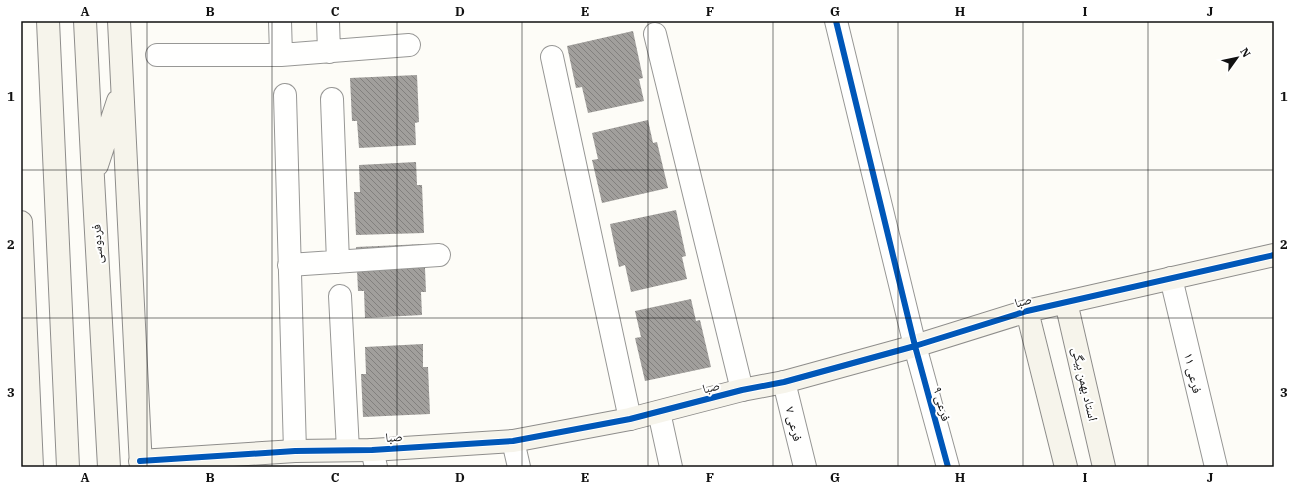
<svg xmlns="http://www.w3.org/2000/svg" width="1295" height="488" font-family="'IBM Plex Serif','Noto Naskh Arabic',serif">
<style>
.building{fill:url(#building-back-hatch)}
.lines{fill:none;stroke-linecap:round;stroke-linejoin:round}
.street-casing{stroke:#979795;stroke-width:24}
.secondary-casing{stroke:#8e8d8b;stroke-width:24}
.street{stroke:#fffffe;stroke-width:22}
.secondary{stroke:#f6f4eb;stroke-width:22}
.cycleway-casing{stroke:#fff;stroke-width:8}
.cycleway{stroke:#0057b8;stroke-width:6}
.grid{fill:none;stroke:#111;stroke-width:1;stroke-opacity:0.55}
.labels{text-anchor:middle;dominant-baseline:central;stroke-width:4;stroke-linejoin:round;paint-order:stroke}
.street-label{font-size:13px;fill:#111;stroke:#fff}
.neatline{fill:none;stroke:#111;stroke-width:1.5}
.grid-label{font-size:13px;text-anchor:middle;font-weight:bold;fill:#111}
</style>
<defs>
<pattern id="building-back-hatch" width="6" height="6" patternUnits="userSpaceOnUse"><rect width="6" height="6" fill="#a19f9c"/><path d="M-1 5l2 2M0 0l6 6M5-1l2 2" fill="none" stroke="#82807e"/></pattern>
</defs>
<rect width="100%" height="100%" fill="#fdfcf7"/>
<path class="building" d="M633 31 643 78 639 79 644 101 588 113 582 87 576 88 567 46Z
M417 75 419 122 415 123 416 145 359 148 357 121H352L350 78Z
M648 120 653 143 657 142 668 188 602 203 592 160 598 159 592 133Z
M416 162 417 185H422L424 233 356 235 354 192H360L359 165Z
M676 210 686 256 682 257 687 279 631 292 625 265 619 267 610 224Z
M424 244 426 292H421L422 315 365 318 364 291H358L356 247Z
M691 299 696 321 700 320 711 367 645 381 635 338 641 337 635 311Z
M423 344V367H428L430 414 363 417 361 374H366L365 347Z"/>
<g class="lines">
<defs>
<path id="street" d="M280 21 281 55
M328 21 329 52
M836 21 915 346 948 467
M655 34 742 390
M157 55H281L409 45
M552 57 630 419
M285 95 295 451
M332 99 338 262
M289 265 439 255
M1171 278 1216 467
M340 296 348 450
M784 382 805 467
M659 412 671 467
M513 441 519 467
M372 450 376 467"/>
<path id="secondary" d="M48 21 68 467
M85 21 93 178 109 467
M119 21 141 467
M97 165 118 101
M21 222 32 467
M1066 302 1104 467
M1027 311 1066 467
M140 461 295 451 372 450 513 441 630 419 742 390 784 382 915 346 1027 311 1274 255"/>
</defs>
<use href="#street" class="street-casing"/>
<use href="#secondary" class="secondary-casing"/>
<use href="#street" class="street"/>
<use href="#secondary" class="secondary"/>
<defs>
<path id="cycleway" d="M836 21 915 346 948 467
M140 461 295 451 372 450 513 441 630 419 742 390 784 382 915 346 1027 311 1274 255"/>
</defs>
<use href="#cycleway" class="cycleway-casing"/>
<use href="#cycleway" class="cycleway"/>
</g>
<path class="grid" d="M147 21V467M272 21V467M397 21V467M522 21V467M648 21V467M773 21V467M898 21V467M1023 21V467M1148 21V467M21 170H1274M21 318H1274"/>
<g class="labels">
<g class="street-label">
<text transform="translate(97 244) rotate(-93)">فردوسی</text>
<text transform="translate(1023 301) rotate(-16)">صبا</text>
<text transform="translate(1193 373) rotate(77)">فرعی ۱۱</text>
<text transform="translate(1085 384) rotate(77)">استاد بهمن بیگی</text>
<text transform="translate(711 387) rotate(-15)">صبا</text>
<text transform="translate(942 404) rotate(75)">فرعی ۹</text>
<text transform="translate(794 424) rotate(76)">فرعی ۷</text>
<text transform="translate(394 437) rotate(-3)">صبا</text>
</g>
</g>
<rect width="1295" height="488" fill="none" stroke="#ffffff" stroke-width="44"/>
<g transform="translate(1237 58) rotate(57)" stroke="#ffffff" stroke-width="3" paint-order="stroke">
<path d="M0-3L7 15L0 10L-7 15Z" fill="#111111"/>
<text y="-6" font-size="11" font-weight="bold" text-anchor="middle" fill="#111111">N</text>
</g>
<rect x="22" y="22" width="1251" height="444" class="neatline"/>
<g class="grid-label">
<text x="85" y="16">A</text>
<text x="210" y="16">B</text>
<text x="335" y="16">C</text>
<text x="460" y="16">D</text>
<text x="585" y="16">E</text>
<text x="710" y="16">F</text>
<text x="835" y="16">G</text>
<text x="960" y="16">H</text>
<text x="1085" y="16">I</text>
<text x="1210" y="16">J</text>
<text x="11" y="101">1</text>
<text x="1284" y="101">1</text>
<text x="11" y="249">2</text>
<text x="1284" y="249">2</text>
<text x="11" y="397">3</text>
<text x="1284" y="397">3</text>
<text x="85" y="482">A</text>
<text x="210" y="482">B</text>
<text x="335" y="482">C</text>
<text x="460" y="482">D</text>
<text x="585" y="482">E</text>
<text x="710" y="482">F</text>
<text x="835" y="482">G</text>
<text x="960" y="482">H</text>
<text x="1085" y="482">I</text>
<text x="1210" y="482">J</text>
</g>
</svg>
